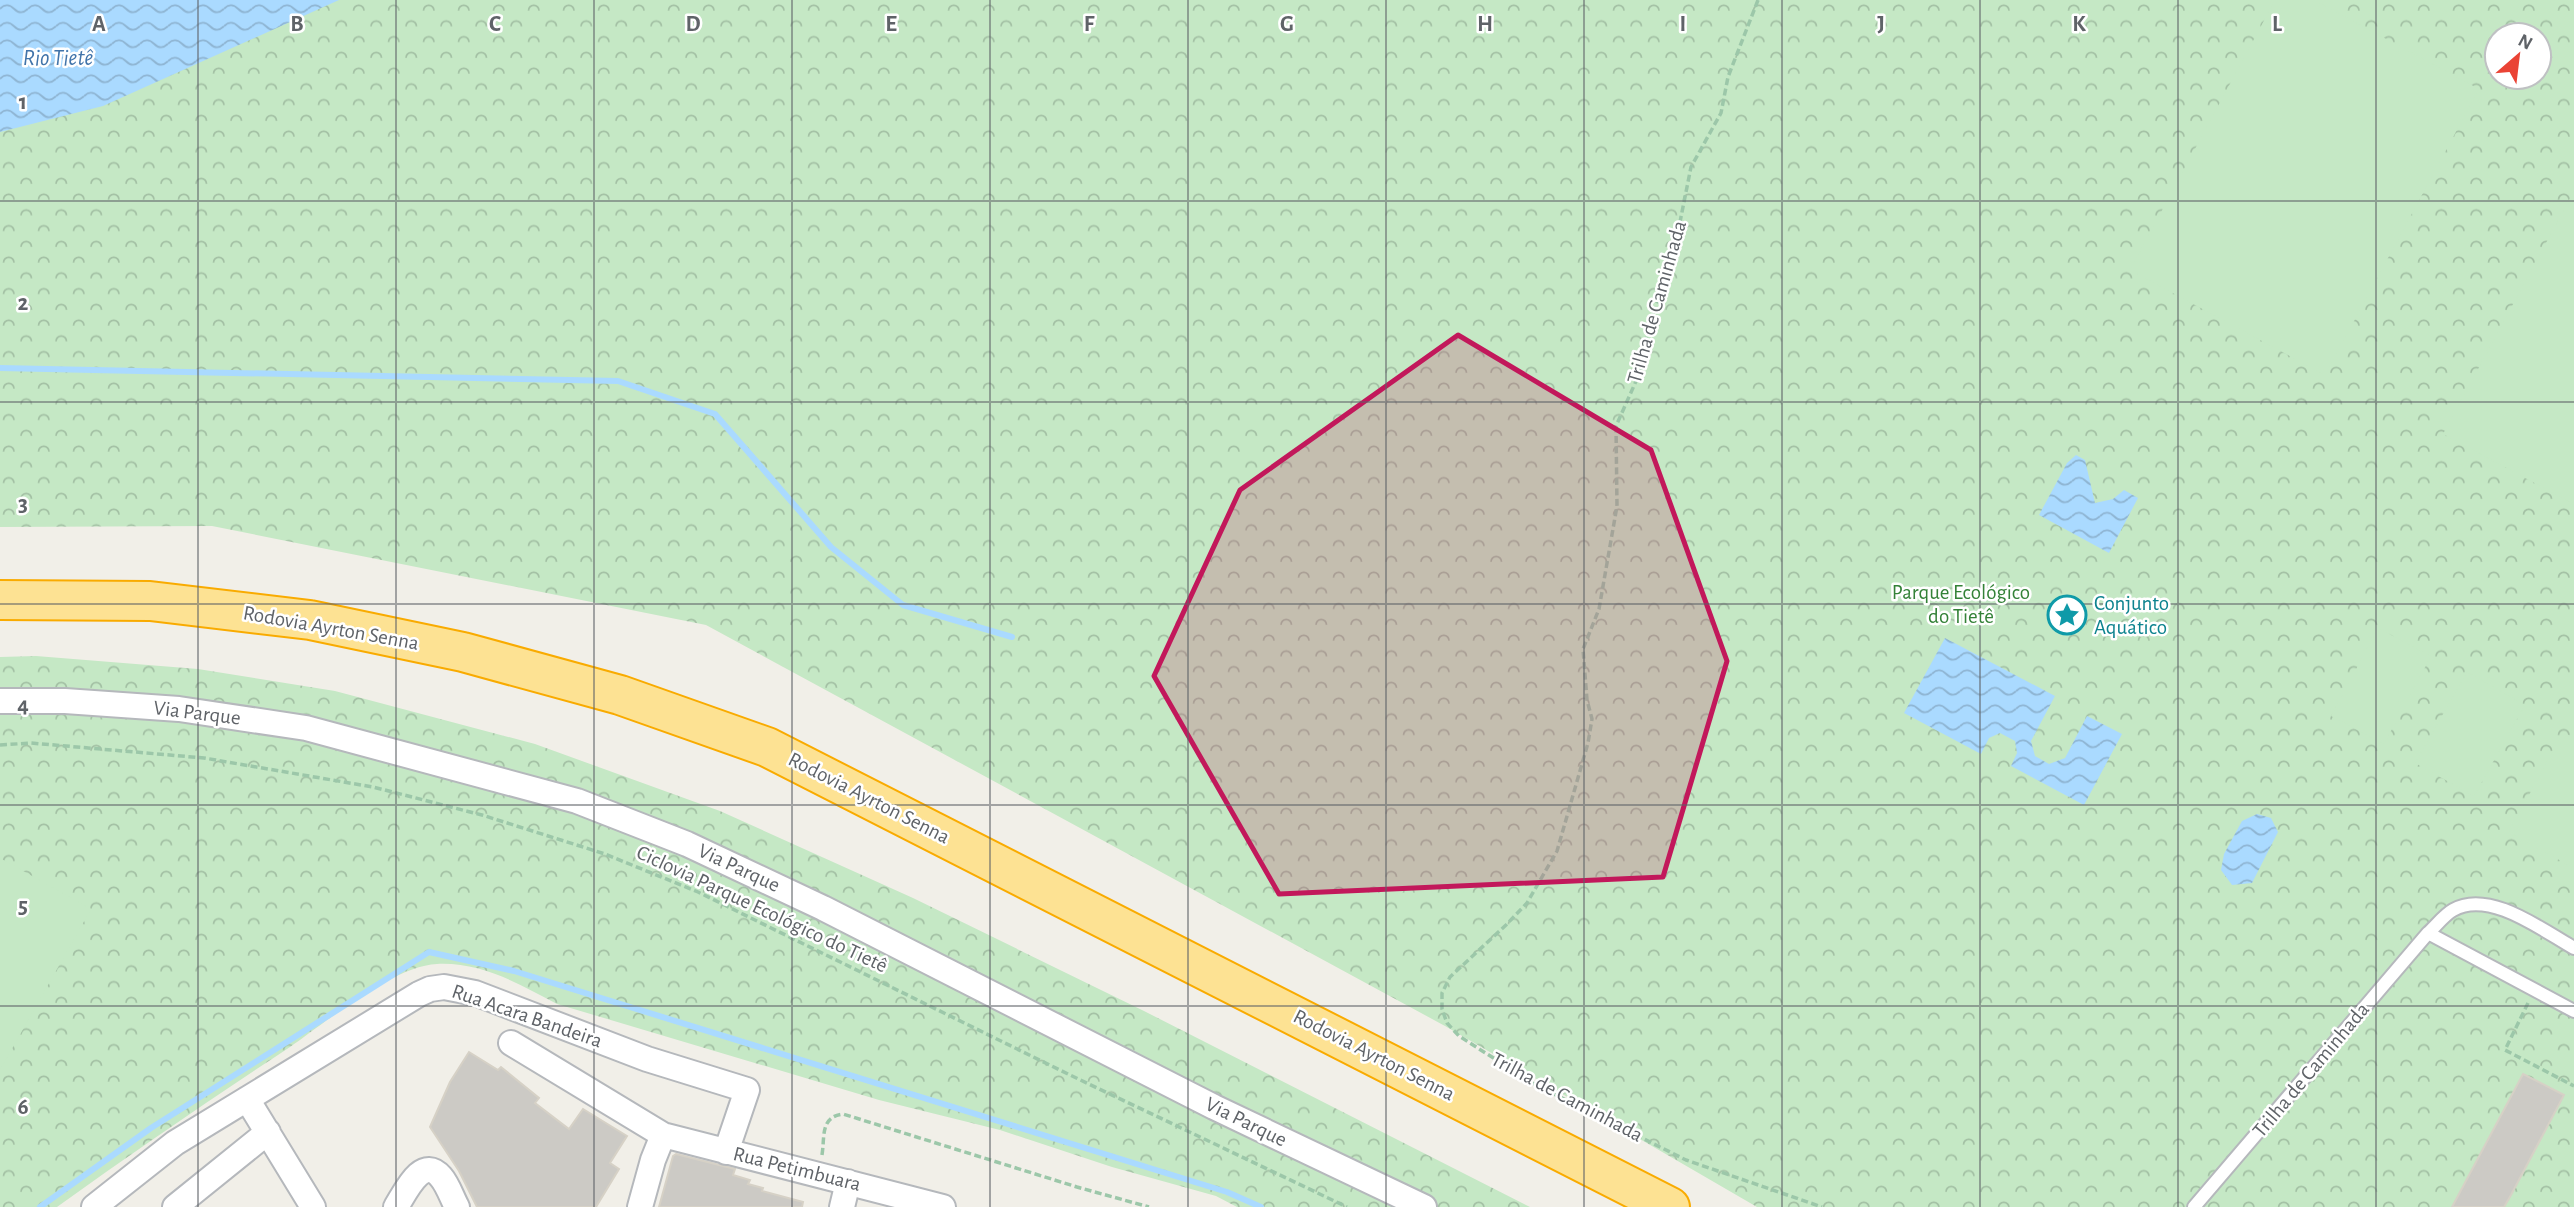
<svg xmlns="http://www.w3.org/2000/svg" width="2574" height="1207" font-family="'Alegreya Sans',sans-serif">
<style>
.forest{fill:url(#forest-crowns);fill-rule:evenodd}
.pitch{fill:#c5e8c5}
.water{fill:url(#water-waves)}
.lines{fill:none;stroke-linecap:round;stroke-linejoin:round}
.stream{stroke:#aadaff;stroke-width:6}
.building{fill:#cccac5;stroke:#d6d1c6;stroke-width:2}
.lane-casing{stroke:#b5b8bc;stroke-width:16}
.street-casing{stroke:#b5b8bc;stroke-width:28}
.highway-casing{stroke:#f9ab00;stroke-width:42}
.path{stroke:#9cc7a9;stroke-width:3.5;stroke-dasharray:7 3.5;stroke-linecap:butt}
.lane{stroke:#fff;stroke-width:12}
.street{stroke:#fff;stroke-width:24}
.highway{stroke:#fde293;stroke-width:38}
.marked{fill:#c2185b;fill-opacity:0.2;stroke:#c2185b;stroke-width:5;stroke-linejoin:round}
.grid{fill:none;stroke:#5f6368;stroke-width:2;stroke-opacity:0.55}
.labels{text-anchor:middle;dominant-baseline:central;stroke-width:5;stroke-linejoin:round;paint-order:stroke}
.street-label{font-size:21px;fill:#5f6368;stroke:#fff}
.park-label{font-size:21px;fill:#348238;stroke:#fff}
.culture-label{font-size:21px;fill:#0d838f;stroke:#fff;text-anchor:start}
.water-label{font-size:23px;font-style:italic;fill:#4174aa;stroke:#fff}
.grid-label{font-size:23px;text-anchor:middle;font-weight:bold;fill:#5f6368;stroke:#fff;stroke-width:5;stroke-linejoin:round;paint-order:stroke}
</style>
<defs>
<pattern id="forest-crowns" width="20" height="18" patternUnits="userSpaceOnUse" patternTransform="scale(1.75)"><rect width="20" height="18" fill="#c5e8c5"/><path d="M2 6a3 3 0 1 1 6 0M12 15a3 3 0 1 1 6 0" fill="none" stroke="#a3c0a4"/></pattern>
<pattern id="water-waves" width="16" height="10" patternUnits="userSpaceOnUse" patternTransform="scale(1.75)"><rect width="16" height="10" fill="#aadaff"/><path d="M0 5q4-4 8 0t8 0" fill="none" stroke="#8eb4d2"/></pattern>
</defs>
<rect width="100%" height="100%" fill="#f1efe8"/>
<path class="forest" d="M0 0H2574V1207H1757L1445 1026 706 625 212 526 0 527ZM2497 35H2539V77H2497Z
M36 656 198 669 335 691 535 744 720 811 913 898 1144 1011 1530 1207H1237L1216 1196 1112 1167 1000 1130 879 1100 557 1004C519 984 482 962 437 964 393 966 326 1022 290 1047 211 1099 133 1152 57 1207H0V657Z"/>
<path class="pitch" d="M2275 0H2314L2479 89 2325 375 2130 270Z
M2574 191V504L2443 434Z
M2378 628 2431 656 2384 744 2331 716Z
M2467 672 2525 705 2474 796 2415 763Z
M2563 732 2574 738V858L2570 866 2509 832Z
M0 858 91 909 0 1070Z"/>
<path class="water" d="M0 0H339L103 106 0 132Z
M2076 455 2085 460 2095 503 2113 499 2124 490 2138 498 2109 553 2039 515 2067 463Z
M1945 638 2055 696 2031 741 2035 756 2049 764 2065 758 2087 716 2122 734 2084 805 2011 766 2017 753 2015 741 2000 733 1989 738 1981 754 1904 713Z
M2257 814 2271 818 2278 832 2252 883 2232 885 2221 870 2224 854 2242 821Z"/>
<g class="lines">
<path class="stream" d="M0 368 618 381 715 414 831 547 903 605 1012 637
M40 1207 151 1128 429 952 514 971 1227 1192 1261 1207"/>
</g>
<path class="building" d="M469 1052 498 1070 501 1067 539 1098 535 1103 569 1129 583 1109 627 1136 610 1163 619 1169 596 1207H477L459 1171 430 1127 450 1082Z
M2523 1074 2564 1095 2511 1195 2504 1207H2452Z
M676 1154 735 1169 733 1175 750 1180 748 1184 763 1188 762 1191 803 1202 802 1207H659L673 1156Z"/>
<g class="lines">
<defs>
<path id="lane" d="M2428 933 2574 1011
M2194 1207 2428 933C2436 926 2444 915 2453 910 2489 889 2542 930 2574 948"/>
<path id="street" d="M0 701H65L179 709 306 728 577 801 687 844 823 908 1214 1107 1424 1207
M511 1043 663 1135
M247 1099 313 1207
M94 1207 175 1143 419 994 430 989 444 987 475 993 647 1059 747 1090 726 1152
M175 1207 268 1132
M396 1207C405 1193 422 1154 441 1177 448 1185 452 1198 457 1207
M640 1207 653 1160 663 1135 943 1207
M842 1207 848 1182"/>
<path id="highway" d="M0 600 150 601 310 620 463 652 620 695 767 747 1670 1207"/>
</defs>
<use href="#lane" class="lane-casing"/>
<use href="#street" class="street-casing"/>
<use href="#highway" class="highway-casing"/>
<path class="path" d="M1758 0 1728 77 1721 113 1691 167 1672 262 1648 328 1641 370 1616 426 1617 506 1599 609 1583 649 1587 700 1592 719 1588 743 1557 851 1527 903 1506 925 1450 977 1442 993V1009L1447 1023 1459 1036 1534 1084 1686 1160 1822 1207
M0 745 31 743 204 758 373 787 482 815 605 854 698 892 1070 1075 1347 1207
M2528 1003 2505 1050 2574 1086
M822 1155C825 1136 820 1117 843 1114L1077 1187 1149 1207"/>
<use href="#lane" class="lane"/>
<use href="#street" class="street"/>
<use href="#highway" class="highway"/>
</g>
<path class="marked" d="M1458 335 1651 450 1727 661 1663 877 1279 894 1154 676 1240 490Z"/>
<path class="grid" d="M198 0V1207M396 0V1207M594 0V1207M792 0V1207M990 0V1207M1188 0V1207M1386 0V1207M1584 0V1207M1782 0V1207M1980 0V1207M2178 0V1207M2376 0V1207M0 201H2574M0 402H2574M0 604H2574M0 805H2574M0 1006H2574"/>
<defs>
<symbol id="sight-ring" viewBox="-11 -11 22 22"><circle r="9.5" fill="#fff" stroke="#0f9aa8" stroke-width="1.5"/><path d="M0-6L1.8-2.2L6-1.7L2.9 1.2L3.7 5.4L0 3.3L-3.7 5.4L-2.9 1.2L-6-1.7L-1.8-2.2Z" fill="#0f9aa8"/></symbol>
</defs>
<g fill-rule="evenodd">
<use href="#sight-ring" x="2045" y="593" width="44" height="44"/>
</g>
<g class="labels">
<g class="street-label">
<text transform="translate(1657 302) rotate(-74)">Trilha de Caminhada</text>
<text transform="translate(331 628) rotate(10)">Rodovia Ayrton Senna</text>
<text transform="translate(197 713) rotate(7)">Via Parque</text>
<text transform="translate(869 798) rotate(27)">Rodovia Ayrton Senna</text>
<text transform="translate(739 868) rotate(25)">Via Parque</text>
<text transform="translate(762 909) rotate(25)">Ciclovia Parque Ecológico do Tietê</text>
<text transform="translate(527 1016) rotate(19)">Rua Acara Bandeira</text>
<text transform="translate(1374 1055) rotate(27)">Rodovia Ayrton Senna</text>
<text transform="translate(2311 1070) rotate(-50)">Trilha de Caminhada</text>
<text transform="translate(1567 1097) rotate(28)">Trilha de Caminhada</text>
<text transform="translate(1246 1122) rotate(26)">Via Parque</text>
<text transform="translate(797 1169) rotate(14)">Rua Petimbuara</text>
</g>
<g class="park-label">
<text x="1961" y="592">Parque Ecológico<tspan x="1961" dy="24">do Tietê</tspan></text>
</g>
<g class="culture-label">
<text x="2094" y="603">Conjunto<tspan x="2094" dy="24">Aquático</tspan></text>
</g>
<g class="water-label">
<text x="58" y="58">Rio Tietê</text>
</g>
</g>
<g class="grid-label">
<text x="99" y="31">A</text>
<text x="297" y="31">B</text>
<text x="495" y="31">C</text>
<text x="693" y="31">D</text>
<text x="891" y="31">E</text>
<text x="1089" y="31">F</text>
<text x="1287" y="31">G</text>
<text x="1485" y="31">H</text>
<text x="1683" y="31">I</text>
<text x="1881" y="31">J</text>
<text x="2079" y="31">K</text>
<text x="2277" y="31">L</text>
<text x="23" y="109">1</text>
<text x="23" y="310">2</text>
<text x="23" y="511">3</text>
<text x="23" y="712">4</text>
<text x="23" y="913">5</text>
<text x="23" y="1114">6</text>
</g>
<g transform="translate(2518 56) rotate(28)"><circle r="33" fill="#ffffff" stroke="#bfc1c3" stroke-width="2"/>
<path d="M0-5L12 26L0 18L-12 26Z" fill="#ea4335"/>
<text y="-10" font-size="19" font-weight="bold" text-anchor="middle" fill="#5f6368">N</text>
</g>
</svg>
